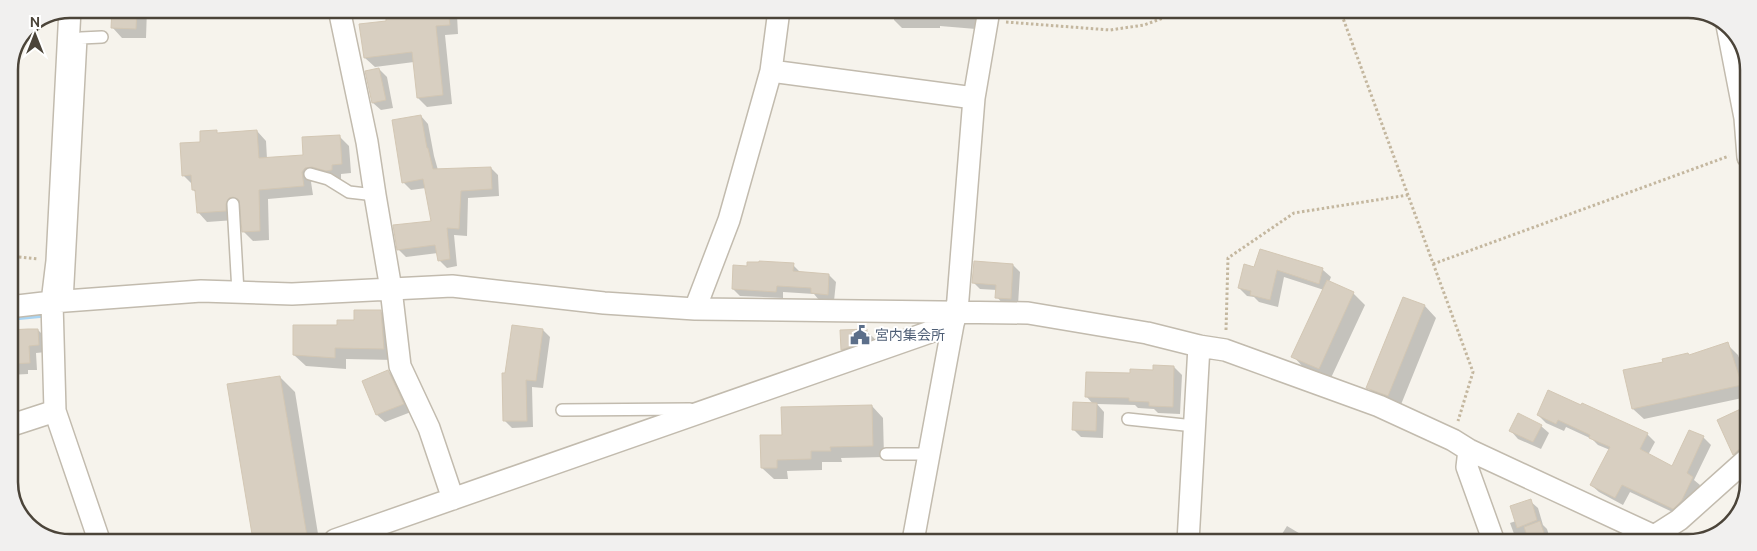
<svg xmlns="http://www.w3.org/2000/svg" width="1757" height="551" font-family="Ubuntu,'Noto Sans JP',sans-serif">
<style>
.shadow{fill:#0003}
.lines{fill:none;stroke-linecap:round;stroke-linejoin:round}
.stream{stroke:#a9d4f2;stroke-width:6}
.building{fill:#d8cfc1;stroke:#d3c7b4}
.service-casing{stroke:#c2bbae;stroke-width:14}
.minor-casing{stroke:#c2bbae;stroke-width:24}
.path{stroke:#c4b79f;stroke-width:3;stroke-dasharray:2.5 2.5;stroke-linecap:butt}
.service{stroke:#fff;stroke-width:11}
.minor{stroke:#fff;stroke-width:21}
.labels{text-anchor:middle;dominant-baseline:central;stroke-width:4;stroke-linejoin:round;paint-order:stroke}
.service-label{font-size:14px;fill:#4e5e75;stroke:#fff;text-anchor:start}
.rim{fill:none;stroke:#4b4439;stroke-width:2.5}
</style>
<rect width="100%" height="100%" fill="#f6f3ec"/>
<path class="shadow" d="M113 9H147L146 38H122L112 27Z
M403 9H451L457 15 458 34 445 35 452 104 427 107 418 98 414 62 375 67 365 58 393 15Z
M894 10H976L978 12 976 29 940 26V28H902L894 20Z
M1040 10H1058V12L1041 11Z
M379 69 387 77 393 108 381 110 373 103Z
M421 116 428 124 434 156 438 170 491 168 498 175 499 196 468 198 467 236 454 235 457 266 447 268 439 260 438 253 406 257 398 249 432 222 426 188 411 190 403 182Z
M257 131 266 141 267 159 304 156 340 137 349 146 351 173 341 174V180L315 178 311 182 313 195 268 199 269 240 253 241 243 231 242 207 236 210 235 220 207 222 198 212 197 193 193 190V185L183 175 202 144 216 132 218 134Z
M1261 250 1323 270 1331 277 1329 282 1353 293 1365 305 1330 380 1304 368 1293 356 1324 290 1284 277 1278 307 1259 302 1254 297 1247 296 1239 288 1255 268Z
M793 265 800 272 829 275 836 282 834 301 819 300 814 294 783 292V298L740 296 733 289 748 267Z
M1013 265 1020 272 1018 305 1003 304 997 297V290L980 289 973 282Z
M1404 298 1425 306 1436 318 1400 407 1379 399 1368 387Z
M380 311 392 322 395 360 346 359V369L306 366 294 355 355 322Z
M38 330 46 338V352L36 353 37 370H28V374L9 375V336Z
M543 330 550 337 543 388 532 387 533 427 512 428 505 421 506 374Z
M866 331 874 338V348L850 357 842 349Z
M1727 344 1738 355 1747 380V397L1644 419 1633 409 1690 356Z
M1174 367 1182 375 1180 414 1158 413 1154 409 1138 408 1135 405 1097 404 1104 412 1103 438 1081 437 1073 429 1093 404 1086 396 1131 374Z
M388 371 396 379 411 412 385 422 377 415 364 382Z
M280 377 295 392 319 540H254L228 386Z
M1582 404 1647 434 1655 442 1648 455 1673 468 1703 437 1711 445 1694 480 1700 485 1690 508 1681 516 1630 492 1623 505 1599 492 1591 485 1610 450 1598 445 1592 439 1566 427 1564 431 1546 423 1538 415 1581 407Z
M872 406 883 418 884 457 841 458 842 462H822V470L787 471 788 479H774L762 468 783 436Z
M1747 407 1746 465H1745L1734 454 1718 420Z
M1541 426 1549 433 1541 449 1518 439 1511 431Z
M1530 501 1538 508 1543 525 1547 529 1551 542H1517L1510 523 1516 521Z
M1287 526 1314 542H1277Z"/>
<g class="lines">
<path class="stream" d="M9 318 50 314"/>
</g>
<path class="building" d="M112 9H137L136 29 111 28Z
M403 9H448L450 25 436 26 443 95 417 98 412 52 364 58 359 24 386 21V15L392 14 391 11Z
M379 68 386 100 372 103 365 71Z
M421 115 427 148H428L433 169 491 167 492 189 461 191 459 229 447 228 450 259 438 261 435 245 397 250 393 225 431 221 423 179 402 183 392 120Z
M217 130V133L257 130 259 158 303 155 302 137 340 135 342 164 332 165V170L326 171 312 167 305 168 302 172 304 186 259 190 260 231 242 232 239 200 233 197 229 198 226 204V211L197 213 195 190H192L191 175 182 176 180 143 200 142V131Z
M1260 249 1323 268 1319 284 1277 270 1270 300 1250 295 1251 291 1238 288 1244 264 1254 267Z
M759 261 794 263 793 271 829 274 828 295 811 293V288L777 286 776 292 732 289 733 265 747 266V262H759Z
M974 261 1013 264 1011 299 995 298 996 285 972 283Z
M1327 280 1354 292 1319 369 1291 357Z
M1403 297 1425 305 1388 396 1366 388Z
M354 310H381L384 349 335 348V358L293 355V325H337V320H354Z
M512 325 543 329 536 381 526 380 527 421H503L502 373H505Z
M28 329H38L39 345 29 346 30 363 9 364V330Z
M867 329V341L841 350 840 330Z
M1728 342 1742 385 1632 409 1623 370 1663 362 1662 359 1688 353 1689 355Z
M1153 365 1174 366 1173 407 1149 406V402L1129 401V398L1085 397 1086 372 1130 373V369L1153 370Z
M388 370 404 404 376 415 362 381Z
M280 376 307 536 282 540H253L227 384Z
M1548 390 1581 405 1582 403 1648 433 1640 449 1672 466 1689 430 1704 436 1687 473 1693 477 1682 500 1673 509 1622 485 1615 498 1590 485 1610 447 1589 438 1590 435 1558 420 1556 424 1537 415Z
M1073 402 1097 403 1096 431 1072 430Z
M872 405 873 446 830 447 831 451H811V459L777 460V468H761L760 435H782L781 407Z
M1747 406 1746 448 1738 450 1733 455 1717 420Z
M1518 413 1542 425 1533 442 1509 431Z
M1531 499 1537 520 1517 528 1510 506Z
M1540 521 1547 542H1529L1524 527Z"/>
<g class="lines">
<defs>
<path id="service" d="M220 9H234
M310 174 328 179 349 192 375 195
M233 204 238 292
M67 302 81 38 102 37
M562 410 690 409
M1128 419 1194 426
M886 454H928"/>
<path id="minor" d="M70 9 57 261 52 302 55 411 99 540
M339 9 367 142 375 195 391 289 400 366 429 428 453 499
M1727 25 1745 118 1748 157
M771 71 974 98
M9 307 52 302 201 291 292 294 452 286 604 303 695 309 1028 313 1147 333 1199 346 1225 350 1379 406 1453 440 1469 450 1654 536 1652 542
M695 309 729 220 771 71 779 10
M9 426 55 411
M1469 450 1467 467 1494 542
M1654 536 1679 520 1746 460
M335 540 953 324
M913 541 953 324 957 311 974 98 989 10
M1188 542 1199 346"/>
</defs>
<use href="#service" class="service-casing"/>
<use href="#minor" class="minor-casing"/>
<path class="path" d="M1340 10 1473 372 1458 421
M1006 22 1110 30 1144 25 1185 10
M9 256 38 259
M1433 264 1729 156
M1226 330 1228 258 1294 213 1408 195"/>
<use href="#service" class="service"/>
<use href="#minor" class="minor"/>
</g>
<defs>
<symbol id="civic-bare" viewBox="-9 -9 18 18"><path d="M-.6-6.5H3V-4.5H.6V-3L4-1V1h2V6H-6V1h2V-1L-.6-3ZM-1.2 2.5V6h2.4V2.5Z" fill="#5c6f8a" stroke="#fff" stroke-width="2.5" paint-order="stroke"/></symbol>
</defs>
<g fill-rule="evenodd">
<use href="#civic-bare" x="846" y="321" width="28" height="28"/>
</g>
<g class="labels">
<g class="service-label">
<text x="875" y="335">宮内集会所</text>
</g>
</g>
<path d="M0 0H1757V551H0ZM70 18H1688A52 52 0 0 1 1740 70V482A52 52 0 0 1 1688 534H70A52 52 0 0 1 18 482V70A52 52 0 0 1 70 18Z" fill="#f1f0ef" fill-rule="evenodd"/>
<path class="rim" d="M70 18H1688A52 52 0 0 1 1740 70V482A52 52 0 0 1 1688 534H70A52 52 0 0 1 18 482V70A52 52 0 0 1 70 18Z"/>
<g transform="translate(35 35)" stroke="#ffffff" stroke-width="4" paint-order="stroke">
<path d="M0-4L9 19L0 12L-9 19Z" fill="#4b4439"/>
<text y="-8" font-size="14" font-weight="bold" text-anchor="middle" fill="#4b4439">N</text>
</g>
</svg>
